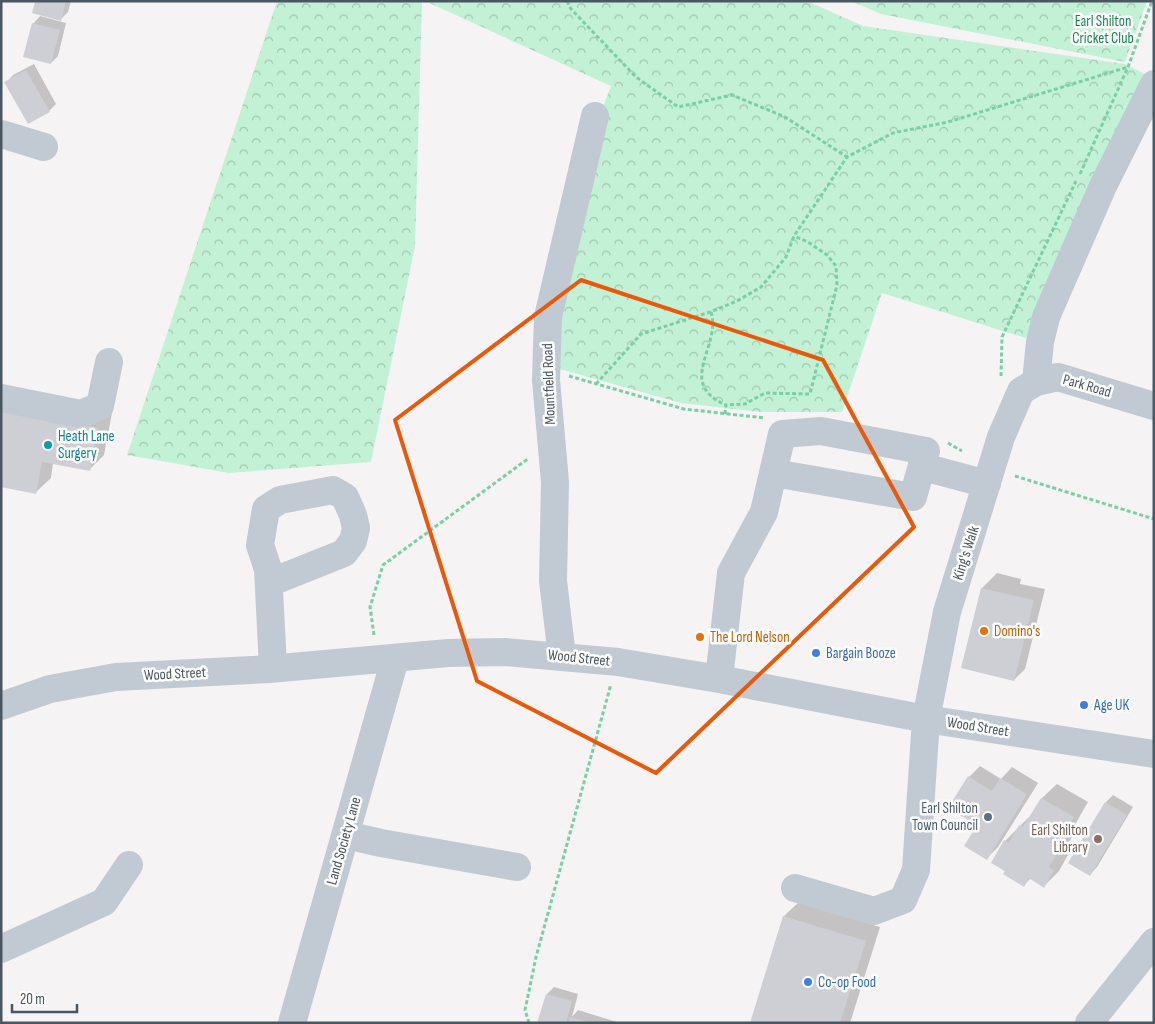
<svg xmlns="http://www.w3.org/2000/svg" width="1155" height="1024" font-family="'Sofia Sans Condensed',sans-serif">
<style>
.forest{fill:url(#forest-crowns)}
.shadow{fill:#0003}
.building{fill:#cdcfd5}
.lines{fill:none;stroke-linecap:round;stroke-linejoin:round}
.path{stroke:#7ad0a6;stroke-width:3;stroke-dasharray:4 2.5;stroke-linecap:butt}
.minor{stroke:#c1cad2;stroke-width:28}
.marked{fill:none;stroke:#e8590c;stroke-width:4;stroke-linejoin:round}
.culture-dot{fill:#0f9aa8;stroke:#fff;stroke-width:2}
.food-dot{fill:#e8710a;stroke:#fff;stroke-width:2}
.shop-dot{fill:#3f7fe0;stroke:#fff;stroke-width:2}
.service-dot{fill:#5c6f8a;stroke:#fff;stroke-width:2}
.education-dot{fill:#8d6e63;stroke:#fff;stroke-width:2}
.labels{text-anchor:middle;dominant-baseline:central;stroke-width:5;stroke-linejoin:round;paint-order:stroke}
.park-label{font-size:15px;fill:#17864f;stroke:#fff}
.street-label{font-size:15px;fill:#4a5661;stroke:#fff}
.culture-label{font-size:15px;fill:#0d838f;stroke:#fff;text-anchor:start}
.food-label{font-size:15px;fill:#c56008;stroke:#fff;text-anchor:start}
.shop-label{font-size:15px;fill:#366cbe;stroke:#fff;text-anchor:start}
.service-label{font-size:15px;fill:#4e5e75;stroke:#fff;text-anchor:end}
.education-label{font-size:15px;fill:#785e54;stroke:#fff;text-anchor:end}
</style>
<defs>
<pattern id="forest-crowns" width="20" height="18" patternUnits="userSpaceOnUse" patternTransform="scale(1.25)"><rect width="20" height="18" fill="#c3f1d5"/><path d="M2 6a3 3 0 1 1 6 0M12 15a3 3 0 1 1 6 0" fill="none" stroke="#a0c6b0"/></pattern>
</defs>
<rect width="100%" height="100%" fill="#f5f3f3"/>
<path class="forest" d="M277 1H422L415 246 371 462 229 473 127 455Z
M425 1H807L863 26 1125 64 1151 77 1035 341 882 293 842 412H760L681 403 549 366 599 117 611 86Z
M851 1H1147L1125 62 881 14Z"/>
<path class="shadow" d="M36 1H71L68 12 61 19Z
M40 16 66 23 58 56 51 63 33 24Z
M34 64 56 104 49 111 6 83 13 75Z
M1 392 112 413 104 455 90 469 53 463 51 478 36 492Z
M997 573 1021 579 1020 584 1045 589 1025 669 1014 680 962 667 982 588Z
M980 766 1001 779 1012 767 1038 783 998 847 987 858 969 777Z
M1057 784 1088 802 1069 835 1072 837 1063 852 1068 855 1059 871 1044 886 1031 878 1024 885 992 862 1005 841 1033 813 1042 798Z
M1113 795 1133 807 1097 867 1090 875 1070 863 1106 802Z
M799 902 880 927 850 1023H751L784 916Z
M554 987 578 994 572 1017 578 1010 620 1023H539L547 994Z"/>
<path class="building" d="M35 1H66L61 21 32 13Z
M32 23 60 30 51 64 23 57Z
M26 70 50 112 28 124 4 82Z
M1 409 98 428 90 471 42 462 36 494 1 487Z
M981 588 1034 600 1014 681 961 668Z
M968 776 992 791 1000 778 1027 794 987 860 964 846 977 825 948 808Z
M1041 798 1074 817 1055 850 1058 852 1049 867 1054 870 1044 888 1029 878 1024 887 1003 874 1005 871 991 863 1004 840 1009 843 1019 825 1023 827Z
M1105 802 1127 815 1090 876 1068 863Z
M783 916 866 941 840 1023H750Z
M546 994 572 1001 566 1023H537Z
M570 1017 588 1022V1023H568Z"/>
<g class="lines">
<path class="path" d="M567 1 571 9 636 77 678 107 732 95 785 117 847 157
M1080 174 1128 67 1152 1
M711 312C722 346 675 383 726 405
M569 376 684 409 765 418
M1001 376 1002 337 1076 181
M596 384 641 334 710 312 737 301 761 287 786 257 794 236 847 157 893 133 948 122 1128 67
M725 414 726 405 745 404 765 393 810 394 837 285 836 266 827 255 808 242 794 236
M948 443 962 451
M1015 476 1154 519
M374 635 370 607 383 565 529 458
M529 1023 525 1010 536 957 611 684"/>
<path class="minor" d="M1 134 44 147
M1036 382 1040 342 1046 317 1103 186 1154 84
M1 398 81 414 100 406 109 362
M931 469 987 484
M269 583 344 553 353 541 356 528 353 515 345 497 333 490 280 500 266 509 260 545 268 569 273 668
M562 656 553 581 555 482 546 380 548 317 595 116
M719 679 731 573 764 512 782 434 821 431 926 451 913 497 774 473
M1 706 50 689 116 677 269 669 448 653 505 652 618 662 719 679 926 719 1154 754
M346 835 381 843 517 867
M795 888 874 911 903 900 916 870 926 719 947 612 1001 437 1021 391 1036 382 1058 377 1154 406
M1 949 104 902 129 865
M292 1023 395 659
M1089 1023 1154 942"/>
</g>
<path class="marked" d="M581 280 823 360 914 527 656 773 477 681 395 420Z"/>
<circle class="culture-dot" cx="48" cy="445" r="5"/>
<g class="food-dot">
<circle cx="984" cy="631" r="5"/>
<circle cx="700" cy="637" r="5"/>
</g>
<g class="shop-dot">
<circle cx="816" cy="653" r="5"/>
<circle cx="1084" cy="705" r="5"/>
<circle cx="808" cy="982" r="5"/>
</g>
<circle class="service-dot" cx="988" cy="817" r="5"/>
<circle class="education-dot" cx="1098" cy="839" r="5"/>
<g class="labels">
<g class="park-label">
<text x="1103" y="21">Earl Shilton<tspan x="1103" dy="17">Cricket Club</tspan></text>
</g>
<g class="street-label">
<text transform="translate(549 384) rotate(-92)">Mountfield Road</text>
<text transform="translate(1087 386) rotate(16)">Park Road</text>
<text transform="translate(966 553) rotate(-72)">King's Walk</text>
<text transform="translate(579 658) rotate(6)">Wood Street</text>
<text transform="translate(175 674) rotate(-3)">Wood Street</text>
<text transform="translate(978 727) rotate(9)">Wood Street</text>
<text transform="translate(344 841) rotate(-74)">Land Society Lane</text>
</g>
<g class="culture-label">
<text x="58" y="436">Heath Lane<tspan x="58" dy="17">Surgery</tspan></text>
</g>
<g class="food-label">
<text x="994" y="631">Domino's</text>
<text x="710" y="637">The Lord Nelson</text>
</g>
<g class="shop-label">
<text x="826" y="653">Bargain Booze</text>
<text x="1094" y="705">Age UK</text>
<text x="818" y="982">Co-op Food</text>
</g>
<g class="service-label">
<text x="978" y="808">Earl Shilton<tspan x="978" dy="17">Town Council</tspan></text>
</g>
<g class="education-label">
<text x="1088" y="830">Earl Shilton<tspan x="1088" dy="17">Library</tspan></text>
</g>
</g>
<rect width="1155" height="1024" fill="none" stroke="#4a5661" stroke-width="5"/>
<path d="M12 1004v8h65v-8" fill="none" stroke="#4a5661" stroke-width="2.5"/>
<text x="20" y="1004" font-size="15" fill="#4a5661" stroke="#ffffff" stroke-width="4" paint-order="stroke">20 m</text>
</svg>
